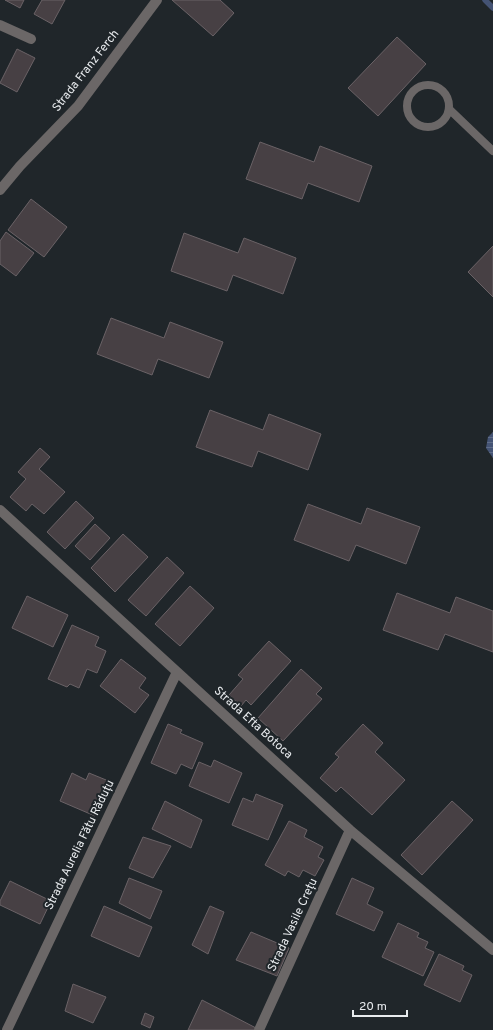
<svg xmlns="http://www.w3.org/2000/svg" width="493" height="1030" font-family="Overpass,sans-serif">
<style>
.water{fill:url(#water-rules)}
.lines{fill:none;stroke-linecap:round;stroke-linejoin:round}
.stream{stroke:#445374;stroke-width:5.5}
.building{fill:#474044;stroke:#6a6266}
.lane{stroke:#6b6767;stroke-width:8}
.street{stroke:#6b6767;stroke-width:10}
.labels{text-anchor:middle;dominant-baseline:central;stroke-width:4;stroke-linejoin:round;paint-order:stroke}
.street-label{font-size:12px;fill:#e8ebee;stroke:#20262a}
</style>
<defs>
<pattern id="water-rules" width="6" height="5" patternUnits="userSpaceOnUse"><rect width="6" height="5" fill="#445374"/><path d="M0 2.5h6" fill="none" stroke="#5f6c88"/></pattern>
</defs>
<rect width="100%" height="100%" fill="#20262a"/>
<path class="water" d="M493 432V458L486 448 488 437Z"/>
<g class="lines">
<path class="stream" d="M485 0 493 8"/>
</g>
<path class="building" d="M5 0H24L20 8Z
M42 0H65L52 24 34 14Z
M172 0H220L234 13 213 36Z
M397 37 426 64 378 116 348 88Z
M17 49 35 58 17 92 0 83Z
M260 142 314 162 320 146 372 166 359 202 308 183 302 199 246 179Z
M31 199 67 227 44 257 8 230Z
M6 232 34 253 16 276 0 264V241Z
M184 233 238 253 244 238 296 258 283 294 233 275 227 291 171 271Z
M493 246V297L468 272Z
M111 318 164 338 170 322 223 342 209 378 158 359 152 375 97 354Z
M210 410 263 430 269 414 321 434 308 470 258 451 252 467 196 447Z
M40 448 50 457 39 469 65 492 44 514 32 504 26 511 10 497 26 479 18 472Z
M76 501 94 518 65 549 47 532Z
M308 504 361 524 367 508 420 527 406 564 356 545 349 561 294 540Z
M95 524 110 538 90 560 75 546Z
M123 534 148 557 115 592 91 568Z
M167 557 184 573 146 616 128 600Z
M190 586 214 608 180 646 155 624Z
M397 593 450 613 456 597 493 611V652L445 634 438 650 383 630Z
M27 596 68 615 53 647 12 628Z
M72 625 99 637 95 646 106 651 97 673 87 669 79 688 70 684 67 687 48 679Z
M269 641 291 661 251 705 246 700 241 706 229 695 243 679 238 675Z
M121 659 146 678 139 688 149 695 135 713 100 686Z
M301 669 322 688 316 694 322 699 283 741 258 718Z
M168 724 182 730 180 733 203 743 192 769 181 764 176 774 151 763Z
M363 724 383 743 375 752 405 780 372 815 341 787 336 792 320 778 339 757 335 754Z
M214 760 242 773 229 803 189 786 199 762 211 767Z
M72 773 86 780 89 773 111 782 95 816 60 801Z
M256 794 283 805 268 840 232 825 243 798 253 802Z
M165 801 202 820 191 848 152 829Z
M452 801 473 820 422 875 401 855Z
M289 821 307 830 304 837 323 847 318 857 324 860 315 876 303 870 299 877 288 871 285 876 265 865Z
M143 837 171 846 153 878 129 868Z
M129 878 162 891 150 919 119 903Z
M352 878 374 888 367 904 383 912 374 931 336 914Z
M10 881 51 901 40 924 0 905V901Z
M104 906 152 927 139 957 91 936Z
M210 906 224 912 208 954 192 945Z
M398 923 419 933 417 937 428 942 425 948 434 952 423 976 382 957Z
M251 932 289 948 277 976 236 960Z
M439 954 464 966 462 970 472 975 460 1002 424 985Z
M73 984 106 997 93 1023 65 1011Z
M202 1000 256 1028 255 1030H188Z
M145 1013 154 1017 150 1028 141 1024Z"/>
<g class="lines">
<path class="lane" d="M407 106a21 21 0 1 1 42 0a21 21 0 1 1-42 0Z
M449 109 493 151"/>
<path class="street" d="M0 25 31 39
M0 190 20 166 78 106 157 0
M0 510 350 830 493 950
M7 1030 177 672
M259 1030 350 830"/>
</g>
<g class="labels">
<g class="street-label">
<text transform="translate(86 71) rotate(-52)">Strada Franz Ferch</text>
<text transform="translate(253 723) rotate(42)">Strada Efta Botoca</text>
<text transform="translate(80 845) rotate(-64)">Strada Aurelia Fătu Răduțu</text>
<text transform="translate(293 925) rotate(-65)">Strada Vasile Crețu</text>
</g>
</g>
<path d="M353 1010v6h54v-6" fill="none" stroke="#e8ebee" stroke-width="2"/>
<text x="359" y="1010" font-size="12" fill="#e8ebee" stroke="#20262a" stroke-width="3" paint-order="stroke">20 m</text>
</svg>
